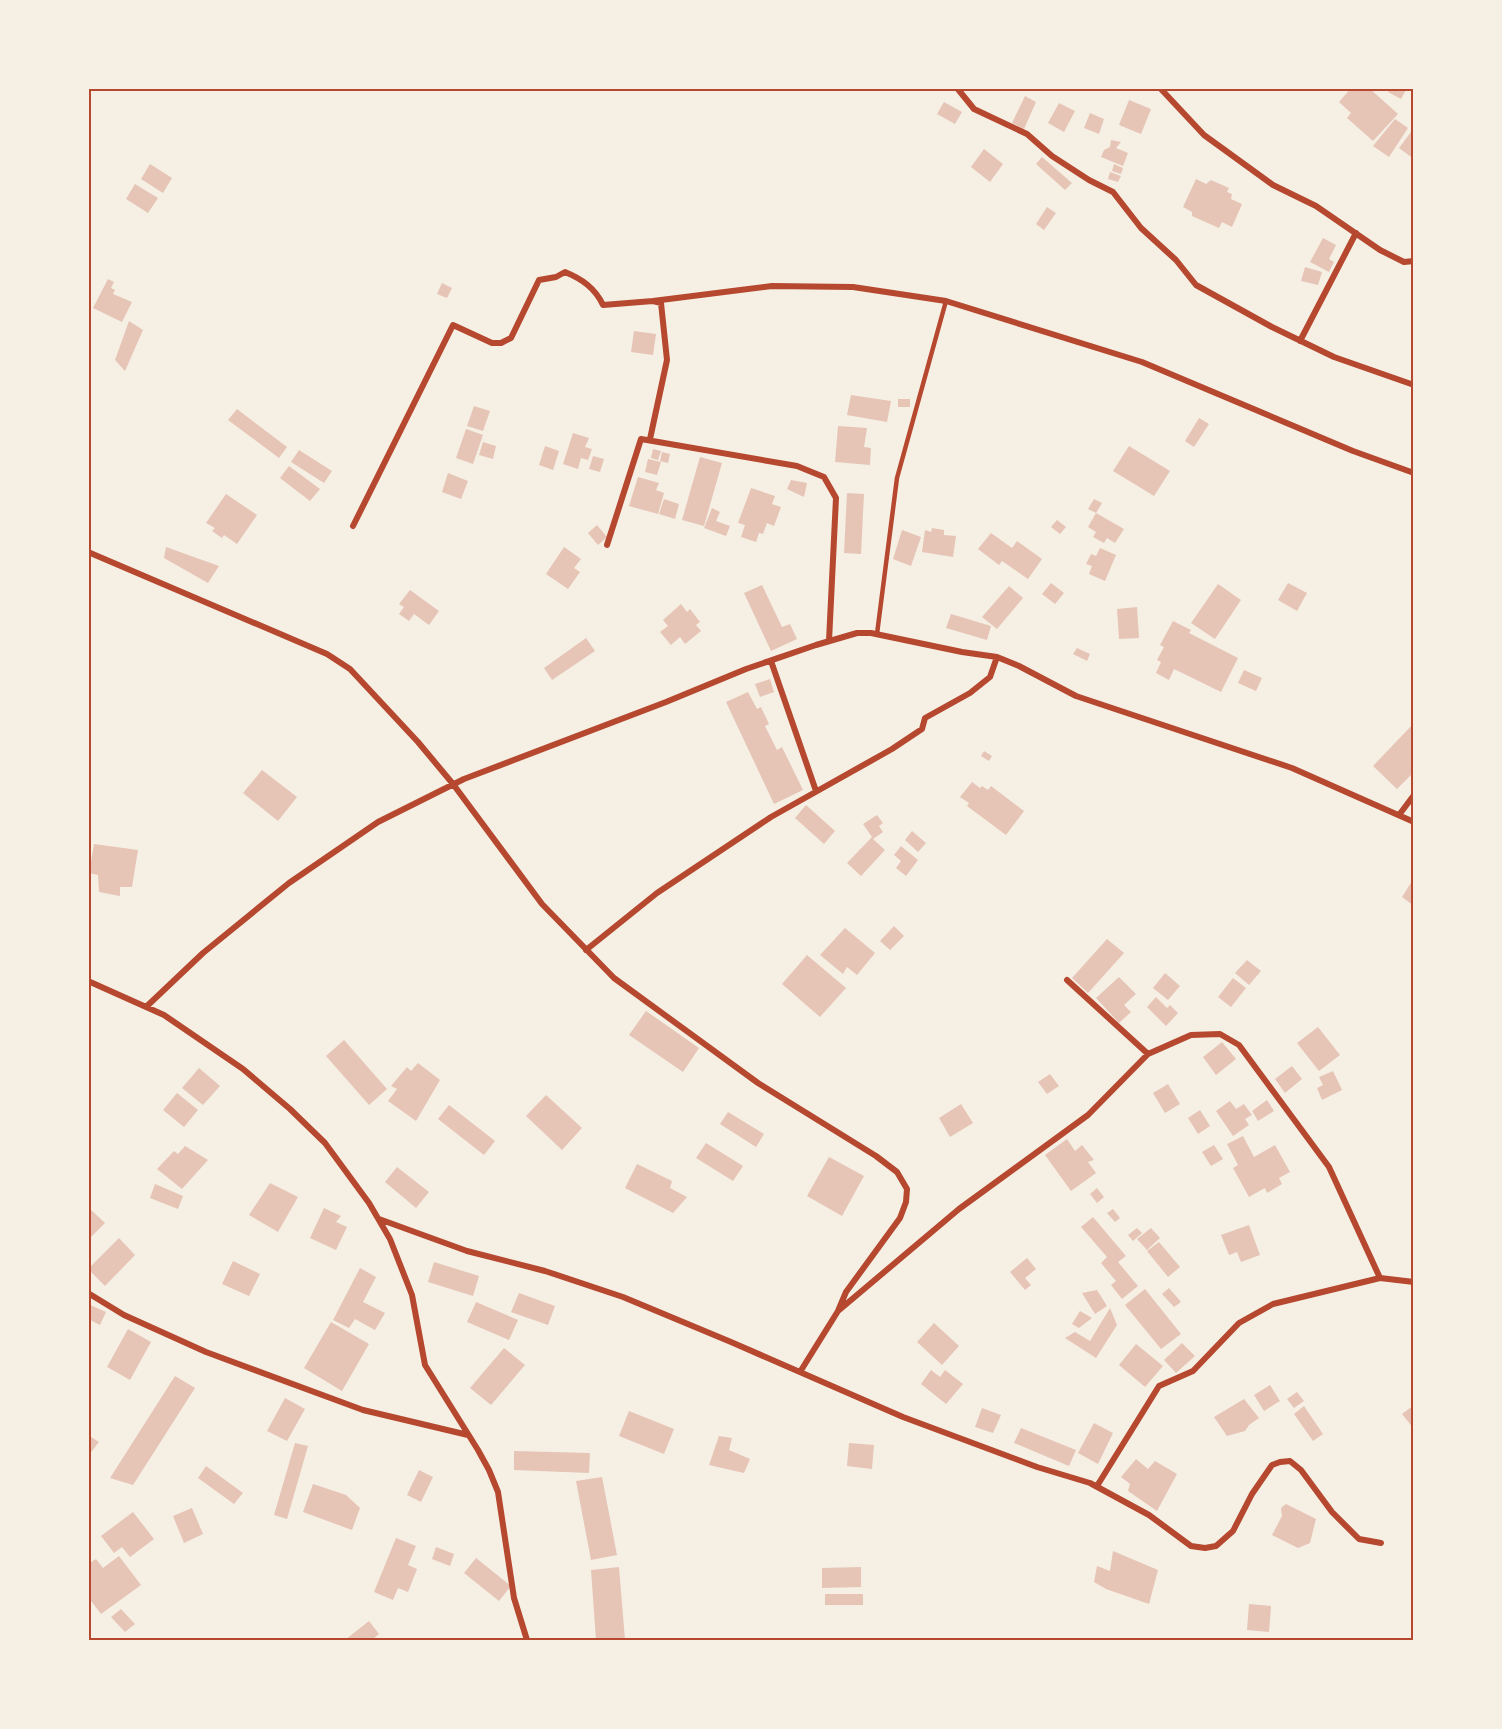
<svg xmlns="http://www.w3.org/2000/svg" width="1502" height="1729" font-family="Manrope,sans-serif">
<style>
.building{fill:#e6c5b7}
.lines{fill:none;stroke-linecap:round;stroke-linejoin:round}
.service{stroke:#b5482f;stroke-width:4.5}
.minor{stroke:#b5482f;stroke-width:6}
.neatline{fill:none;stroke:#b5482f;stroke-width:2}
</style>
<rect width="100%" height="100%" fill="#f6efe4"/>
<path class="building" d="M1351 88H1369L1398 114 1373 141 1347 118 1351 113 1339 102Z
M1390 88H1407L1401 99 1388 92Z
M1025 96 1036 102 1024 129 1012 123Z
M1129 100 1151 109 1141 134 1119 125Z
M944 102 962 112 955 124 937 114Z
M1059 103 1075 111 1064 132 1048 123Z
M1090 113 1104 119 1099 134 1084 128Z
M1395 119 1408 128 1389 157 1373 146Z
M1414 128V159L1399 148Z
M1111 140 1121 142 1116 148 1128 153 1123 166 1101 157 1104 150 1110 147Z
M984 149 1003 164 990 182 971 167Z
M1042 157 1072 183 1065 190 1036 164Z
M150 164 172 178 163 193 141 179Z
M1114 164 1123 168 1121 174 1112 171Z
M1110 172 1121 176 1118 182 1108 179Z
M1196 179 1206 184 1211 180 1229 188 1227 192 1232 194 1231 199 1242 204 1232 227 1222 222 1219 228 1192 216V212L1183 207Z
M135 184 158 198 148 213 126 199Z
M1047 207 1056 213 1044 230 1036 224Z
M1323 238 1336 245 1329 259 1334 262 1329 272 1310 262Z
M1305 267 1322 272 1318 285 1301 281Z
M108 279 114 282 111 288 115 290 113 294 132 302 122 322 93 308Z
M442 283 452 288 447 298 437 294Z
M129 321 143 330 125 371 115 360Z
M634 331 656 334 653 355 631 352Z
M851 395 891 401 887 422 847 415Z
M898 399H910V407H898Z
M474 406 490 411 483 431 467 426Z
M237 409 287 447 279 458 228 420Z
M1199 418 1209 424 1194 447 1185 441Z
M838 426 867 428 864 447 871 448 870 465 835 462Z
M466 429 483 435 473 464 456 458Z
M573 433 589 438 585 447 592 449 588 460 581 458 578 469 563 464Z
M483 442 496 446 493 459 479 455Z
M545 446 559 451 553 470 539 465Z
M1129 446 1170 471 1154 496 1113 471Z
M653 449 661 451 658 460 651 458Z
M299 450 332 471 324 483 291 462Z
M662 452 670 454 668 463 660 461Z
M593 456 604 459 600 472 589 469Z
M700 457 722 463 704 526 682 520Z
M648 459 661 462 657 475 645 472Z
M289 466 320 489 310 501 280 478Z
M448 473 468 481 461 499 442 492Z
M638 477 659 483 656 490 664 493 658 514 629 506Z
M791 480 807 483 804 497 787 489Z
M751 488 775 496 772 504 781 507 774 526 767 523 763 534 759 533 756 542 741 537 745 525 738 523Z
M847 493 864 494 861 554 844 553Z
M226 494 257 515 237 544 224 535 222 538 212 531 215 528 206 523Z
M664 499 679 504 675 519 659 514Z
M1094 499 1102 503 1096 513 1124 529 1115 543 1107 538 1104 543 1093 537 1096 532 1088 527 1096 513 1088 509Z
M712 508 720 512 716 521 730 526 726 536 704 528Z
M1057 520 1066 527 1060 534 1051 527Z
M597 525 607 537 598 545 588 533Z
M932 528 944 530V535L956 536 953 557 922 552 925 530 931 532Z
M902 530 921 537 911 566 893 559Z
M991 533 1012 548 1017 541 1042 559 1028 579 1002 561 999 565 978 549Z
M166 547 219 566 208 583 164 558Z
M564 547 581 559 574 568 580 572 568 589 546 574Z
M1100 548 1116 555 1105 581 1089 574 1092 566 1086 564 1091 554 1096 556Z
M1051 583 1064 593 1055 604 1042 594Z
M1288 583 1307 593 1297 611 1278 600Z
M1218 584 1241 600 1215 639 1191 623Z
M762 585 782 627 790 624 797 639 771 651 744 593Z
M1009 586 1023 598 997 629 982 617Z
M410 590 439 611 429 625 414 614 409 621 399 614 404 607 399 604Z
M681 604 687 612 690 609 700 622 696 625 701 631 685 644 680 637 671 645 660 632 668 626 663 620Z
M1137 607 1139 638 1119 639 1117 609Z
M951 614 991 626 987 640 946 628Z
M1173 621 1191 630 1189 633 1238 658 1221 692 1174 669 1169 680 1156 673 1161 662 1157 660 1164 647 1160 645Z
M586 638 595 651 552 680 544 668Z
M1077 648 1090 654 1087 661 1073 654Z
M1244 670 1262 678 1256 691 1238 683Z
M770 679 774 692 760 697 755 684Z
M748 692 757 709 761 707 769 724 765 726 777 750 782 747 803 790 774 804 726 702Z
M1414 723V772L1397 789 1373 766Z
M984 751 992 756 989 761 981 756Z
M262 770 297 797 278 821 243 793Z
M972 782 980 788 982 786 988 790 991 786 1024 811 1006 835 967 806 969 803 960 797Z
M806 805 835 831 824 844 795 818Z
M877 815 883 823 879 826 883 832 873 839 885 850 861 876 847 863 872 837 863 824Z
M912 831 926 843 918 852 905 840Z
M94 844 138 850 132 887H120V896L99 892 98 875 89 873Z
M901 846 918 860 906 876 896 868 901 861 894 855Z
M1414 878V906L1402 897Z
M894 926 904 936 890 950 880 941Z
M845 928 875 953 857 975 847 967 843 974 820 955Z
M1107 939 1124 953 1088 993 1072 978Z
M807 955 846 988 820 1017 782 984Z
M1247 960 1261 971 1249 985 1235 973Z
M1165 973 1180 986 1168 1000 1153 988Z
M1119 977 1136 994 1124 1005 1131 1012 1119 1023 1096 998Z
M1233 978 1246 988 1231 1007 1218 997Z
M1156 997 1167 1008 1170 1005 1178 1013 1166 1026 1147 1007Z
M646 1011 699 1048 683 1072 629 1035Z
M1318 1027 1340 1055 1319 1071 1297 1043Z
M344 1040 387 1089 369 1105 326 1056Z
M1222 1042 1236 1059 1216 1075 1203 1057Z
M418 1063 440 1080 416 1121 388 1101 397 1089 391 1086 407 1067 411 1071Z
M1292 1066 1302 1079 1285 1093 1275 1079Z
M199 1068 220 1086 203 1105 182 1088Z
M1333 1071 1342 1090 1322 1100 1317 1088 1323 1085 1319 1077Z
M1050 1074 1059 1086 1047 1094 1038 1082Z
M1168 1084 1180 1104 1165 1113 1153 1093Z
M177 1093 198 1110 184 1127 163 1110Z
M546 1095 582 1128 562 1150 526 1116Z
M1267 1100 1274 1111 1258 1121 1252 1111Z
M1230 1101 1236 1109 1244 1104 1252 1115 1245 1119 1249 1125 1233 1136 1216 1111Z
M961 1104 973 1123 950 1137 939 1118Z
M449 1105 495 1141 484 1155 438 1119Z
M1200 1110 1210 1126 1198 1134 1188 1118Z
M728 1112 764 1134 756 1147 720 1124Z
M1243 1136 1254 1157 1275 1145 1290 1172 1279 1178 1282 1184 1267 1193 1265 1188 1249 1197 1233 1168 1238 1165 1227 1144Z
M1067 1139 1075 1151 1082 1145 1094 1160 1088 1162 1096 1173 1071 1191 1045 1155Z
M706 1143 743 1166 733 1181 696 1158Z
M1214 1145 1223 1159 1211 1166 1202 1152Z
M185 1146 208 1160 182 1189 157 1169 174 1151 178 1154Z
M829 1157 864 1176 842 1216 807 1196Z
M637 1164 672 1181 670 1188 687 1197 673 1213 625 1188Z
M397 1167 429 1192 416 1208 385 1182Z
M270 1183 298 1197 278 1232 249 1215Z
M155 1184 183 1196 178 1209 150 1198Z
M1097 1188 1104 1197 1097 1203 1090 1194Z
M88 1207 105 1223 88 1240Z
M324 1208 341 1216 336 1222 347 1227 336 1250 310 1238Z
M1113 1209 1120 1218 1115 1222 1107 1213Z
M1093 1217 1126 1256 1118 1262 1138 1286 1122 1299 1111 1285 1116 1281 1101 1263 1107 1257 1081 1227Z
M1249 1225 1260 1255 1241 1262 1237 1252 1229 1255 1221 1235Z
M1137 1228 1142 1233 1133 1241 1128 1235Z
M1151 1228 1160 1238 1147 1250 1137 1239Z
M119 1238 135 1255 105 1286 88 1269Z
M1159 1242 1180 1267 1168 1277 1147 1251Z
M1027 1258 1036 1269 1025 1278 1031 1285 1025 1290 1010 1272Z
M233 1261 260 1274 249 1296 222 1284Z
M434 1262 479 1276 473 1296 428 1282Z
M360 1268 376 1277 363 1302 385 1313 375 1330 355 1319 349 1328 333 1320Z
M1169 1288 1181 1302 1174 1307 1162 1294Z
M1145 1289 1181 1334 1161 1349 1125 1305Z
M1097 1290 1107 1306 1095 1314 1082 1293Z
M519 1293 555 1306 548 1325 511 1312Z
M476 1302 518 1320 509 1340 467 1322Z
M88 1304 106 1312 100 1325 88 1319Z
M1110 1308 1117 1325 1096 1358 1065 1338 1075 1332 1090 1341Z
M1080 1311 1092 1318 1079 1328 1072 1324Z
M331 1322 369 1344 342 1391 304 1368Z
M934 1323 959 1346 942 1365 917 1342Z
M128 1329 151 1342 130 1380 107 1367Z
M1182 1343 1195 1356 1176 1373 1164 1360Z
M1136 1344 1163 1366 1145 1387 1119 1365Z
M504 1348 525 1365 491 1405 470 1388Z
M931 1370 940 1377 945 1370 963 1384 946 1404 921 1384Z
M175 1376 195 1388 133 1485 110 1478Z
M1270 1385 1280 1401 1264 1411 1254 1395Z
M1297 1392 1304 1401 1294 1408 1287 1399Z
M285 1398 305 1409 287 1441 267 1431Z
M1244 1399 1259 1418 1249 1425 1245 1431 1227 1436 1214 1417Z
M1414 1405V1429L1402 1414Z
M1304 1406 1323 1434 1313 1441 1294 1414Z
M982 1408 1001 1415 993 1433 975 1427Z
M629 1411 674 1429 664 1454 619 1436Z
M1094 1423 1113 1433 1098 1464 1078 1453Z
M1021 1428 1076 1450 1069 1466 1014 1443Z
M88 1435 99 1442 88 1456Z
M719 1436 732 1438 729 1450 750 1459 744 1473 709 1465Z
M295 1443 308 1446 287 1519 274 1515Z
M849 1443 874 1445 872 1469 847 1466Z
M514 1451 590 1453 589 1473 514 1470Z
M1136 1459 1148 1469 1155 1461 1177 1474 1157 1511 1128 1491 1130 1484 1121 1477Z
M206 1466 243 1493 234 1504 198 1478Z
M419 1470 433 1477 421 1502 407 1495Z
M602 1477 617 1555 591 1560 576 1481Z
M313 1484 346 1495 360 1508 352 1530 303 1512Z
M1286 1504 1316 1519 1310 1543 1298 1548 1272 1535 1282 1516 1281 1508Z
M192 1508 203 1534 184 1543 173 1516Z
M133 1512 154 1539 130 1557 122 1547 114 1553 101 1536Z
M396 1538 416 1546 408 1565 417 1569 408 1592 398 1588 393 1600 374 1592Z
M436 1547 454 1554 450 1566 432 1559Z
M1113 1551 1158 1570 1149 1604 1106 1589 1094 1582 1097 1566 1110 1571Z
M119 1556 141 1585 101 1614 88 1597V1564L96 1559 103 1568Z
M476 1558 511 1586 499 1601 464 1573Z
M619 1567 625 1640H596L591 1570Z
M861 1567V1587L822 1588V1568Z
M825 1594H863V1605H825Z
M1249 1604 1271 1606 1269 1632 1247 1630Z
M121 1609 135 1624 125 1632 111 1617Z
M369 1621 379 1634 372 1640H345Z"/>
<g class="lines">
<path class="service" d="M877 634 897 478 946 301"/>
<path class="minor" d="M957 88 974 109 1027 134 1052 156 1089 180 1113 192 1141 228 1176 260 1196 285 1272 327 1334 357 1414 385
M1160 88 1204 135 1273 185 1316 206 1380 250 1404 262 1414 261
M653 301 772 286 853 287 946 301 1142 362 1353 451 1414 473
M1300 341 1356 233
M353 526 453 325 492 343H501L511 338 539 280 556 277 565 272C582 279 595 288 603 305L653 301 661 303 667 360 650 439
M607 545 641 439 797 466 824 477 836 498 829 641
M88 552 327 654 350 669 418 742 453 784 542 904 614 978 758 1083 876 1156 897 1172 907 1189 906 1202 900 1218 846 1292 838 1311
M771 661 816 791
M1399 815 1414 795
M586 950 657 893 771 817 892 749 922 729 925 718 970 693 990 677 997 657
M1067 980 1148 1054
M88 981 164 1015 243 1069 290 1109 325 1143 369 1203 390 1239 412 1295 425 1365 478 1450 489 1470 498 1492 514 1598 527 1640
M146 1007 203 953 289 883 378 822 464 779 666 702 746 669 816 645 857 633H871L962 652 997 657 1019 666 1076 696 1292 768 1414 822
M379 1219 467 1251 545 1271 623 1297 731 1342 903 1417 1037 1467 1090 1483 1149 1515 1191 1546 1205 1548 1216 1546 1233 1531 1252 1494 1272 1465 1280 1462 1290 1461 1301 1470 1332 1512 1359 1539 1381 1543
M88 1293 124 1315 206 1352 363 1410 468 1435
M800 1372 838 1311 959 1209 1088 1115 1148 1054 1191 1035 1220 1034 1239 1045 1329 1167 1380 1278
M1097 1486 1159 1386 1193 1371 1239 1323 1273 1304 1380 1278 1414 1282"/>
</g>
<rect width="1502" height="1729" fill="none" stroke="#f6efe4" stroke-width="180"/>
<rect x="90" y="90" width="1322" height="1549" class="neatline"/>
</svg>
